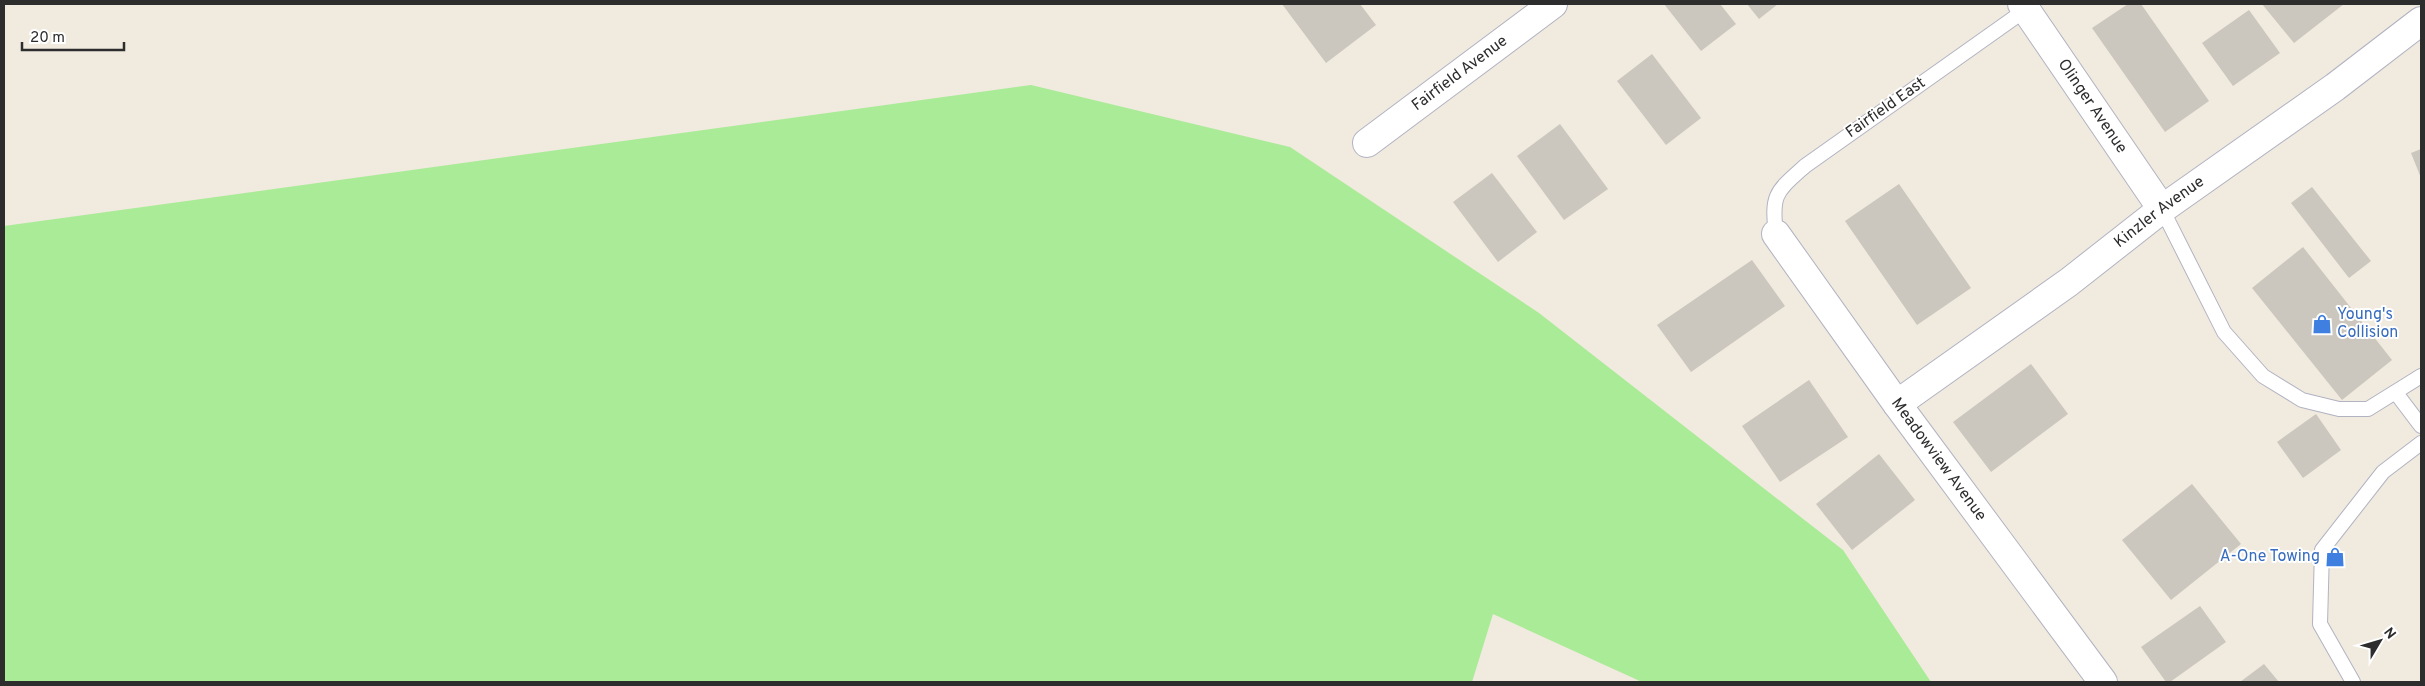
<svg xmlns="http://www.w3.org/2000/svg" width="2425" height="686" font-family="Overpass,sans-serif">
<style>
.green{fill:#a9eb96}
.building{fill:#cbc7be}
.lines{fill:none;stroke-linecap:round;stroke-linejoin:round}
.lane-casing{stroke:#b2b3c2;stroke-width:16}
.street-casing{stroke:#b2b3c2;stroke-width:30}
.lane{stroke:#fff;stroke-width:14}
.street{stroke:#fff;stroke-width:28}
.labels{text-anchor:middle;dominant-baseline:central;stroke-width:4;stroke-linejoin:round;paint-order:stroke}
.street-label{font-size:16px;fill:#2d2d2d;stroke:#fff}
.shop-label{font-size:16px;fill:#366cbe;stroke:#fff;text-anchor:start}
</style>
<rect width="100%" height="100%" fill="#f0eadf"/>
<path class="green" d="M1031 85 1290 147 1539 313 1843 550 1931 682H1642L1493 614 1472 682H4V226Z"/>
<path class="building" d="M1282 4H1360L1376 25 1326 63Z
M1664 4H1720L1736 24 1701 51Z
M1747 4H1778L1759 19Z
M2128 4H2141L2209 101 2165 132 2092 28Z
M2262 4H2344L2294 43Z
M2249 10 2280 53 2233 86 2202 43Z
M1652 54 1701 118 1666 145 1617 81Z
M1560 124 1608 189 1564 220 1517 156Z
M2421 149V178L2411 153Z
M1492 173 1537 232 1498 262 1453 202Z
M1899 184 1971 288 1917 325 1845 221Z
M2312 187 2371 261 2349 278 2291 203Z
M2303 247 2392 360 2342 400 2252 288Z
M1752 260 1785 306 1691 372 1657 325Z
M2031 364 2068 414 1991 472 1953 422Z
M1809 380 1848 437 1780 482 1742 426Z
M2316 414 2341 450 2303 478 2277 442Z
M1879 454 1915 500 1852 550 1816 504Z
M2192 484 2241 544 2171 600 2122 540Z
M2200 606 2226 642 2170 682H2166L2141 647Z
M2264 664 2279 682H2240Z"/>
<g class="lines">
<defs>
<path id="lane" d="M2162 209 2224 332 2263 376 2302 400 2339 409H2368L2421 376
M1776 234C1771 194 1776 192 1805 166L2028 8
M2396 393 2421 426
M2353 682 2320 624 2322 550 2383 472 2421 443"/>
<g id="street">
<path id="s1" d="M2022 4 2162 209"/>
<path id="s2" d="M1367 143 1553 4"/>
<path id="s3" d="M1776 234 1897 404 2103 682"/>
<path id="s4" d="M1897 404 2069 282 2162 209 2335 87 2421 21"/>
</g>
</defs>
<use href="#lane" class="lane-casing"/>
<use href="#street" class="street-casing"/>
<use href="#lane" class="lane"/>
<use href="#street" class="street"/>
</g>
<defs>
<symbol id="shop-bare" viewBox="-9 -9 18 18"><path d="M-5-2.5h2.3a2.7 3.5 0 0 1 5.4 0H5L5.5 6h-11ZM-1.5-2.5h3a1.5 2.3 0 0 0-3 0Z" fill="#3f7fe0" stroke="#fff" stroke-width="2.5" paint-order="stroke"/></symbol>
</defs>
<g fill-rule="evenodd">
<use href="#shop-bare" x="2308" y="310" width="28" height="28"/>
<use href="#shop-bare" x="2321" y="543" width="28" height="28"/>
</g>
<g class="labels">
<g class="street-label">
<text stroke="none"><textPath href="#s2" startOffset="116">Fairfield Avenue</textPath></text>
<text stroke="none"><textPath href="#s1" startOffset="124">Olinger Avenue</textPath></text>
<text transform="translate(1886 108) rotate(-35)">Fairfield East</text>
<text stroke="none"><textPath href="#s4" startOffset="325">Kinzler Avenue</textPath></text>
<text stroke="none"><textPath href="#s3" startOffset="278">Meadowview Avenue</textPath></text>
</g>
<g class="shop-label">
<text x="2337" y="315">Young's<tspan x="2337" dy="18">Collision</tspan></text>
<text x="2320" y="557" text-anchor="end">A-One Towing</text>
</g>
</g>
<rect width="2425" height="686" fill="none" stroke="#2d2d2d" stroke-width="10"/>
<g transform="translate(2380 641) rotate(52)" stroke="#ffffff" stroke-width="4" paint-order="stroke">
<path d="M0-4L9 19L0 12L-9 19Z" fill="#2d2d2d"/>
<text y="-8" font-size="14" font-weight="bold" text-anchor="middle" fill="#2d2d2d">N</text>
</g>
<path d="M22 42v8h102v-8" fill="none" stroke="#2d2d2d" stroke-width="2.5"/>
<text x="30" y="42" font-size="15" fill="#2d2d2d" stroke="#ffffff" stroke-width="4" paint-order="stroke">20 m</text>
</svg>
